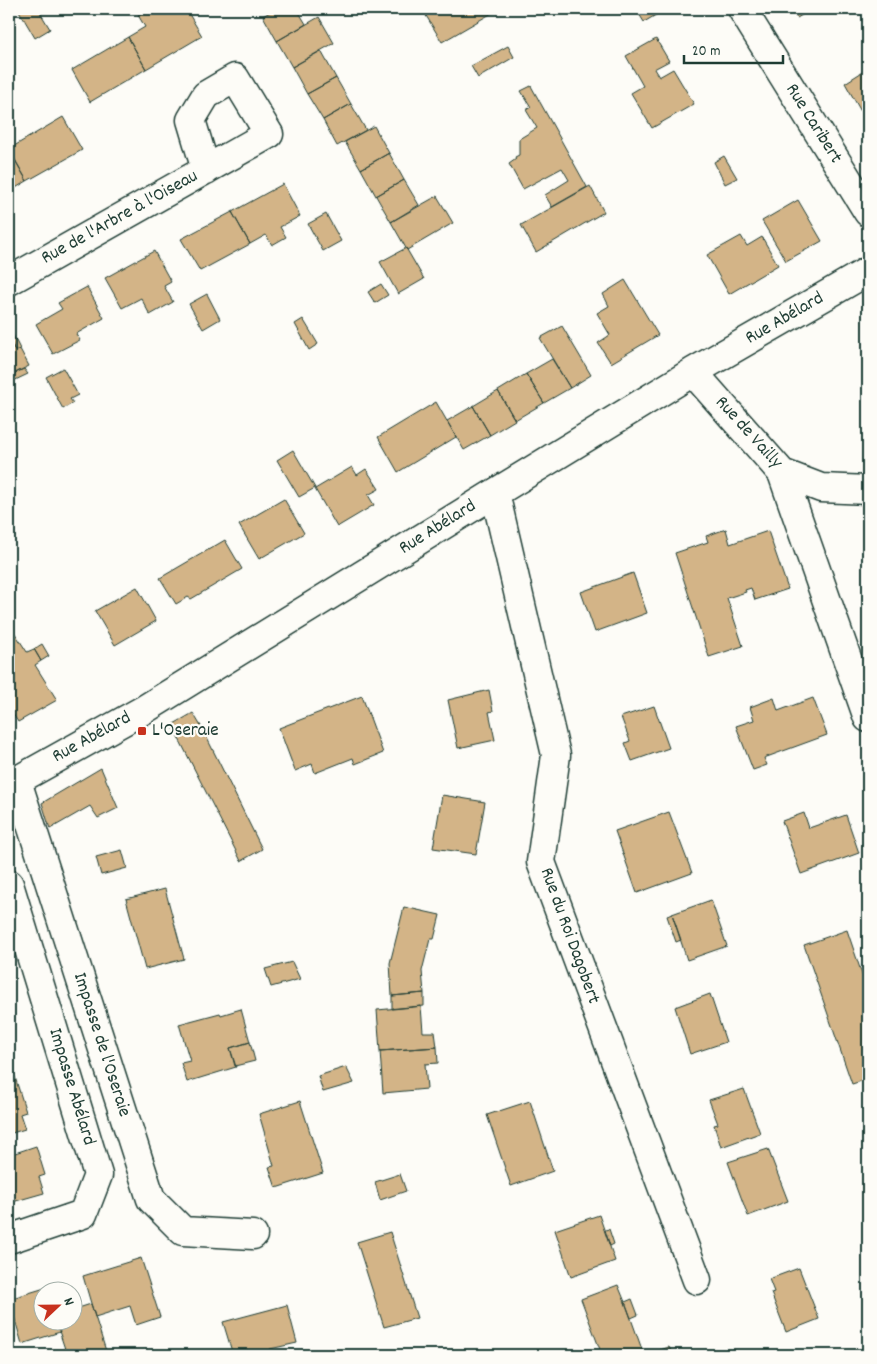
<svg xmlns="http://www.w3.org/2000/svg" width="877" height="1364" font-family="Dekko,sans-serif">
<style>
.building{fill:#d3b487;stroke:#1f3d34}
.lines{fill:none;stroke-linecap:round;stroke-linejoin:round}
.minor-casing{stroke:#1f3d34;stroke-width:31}
.minor{stroke:#fdfcf7;stroke-width:28}
.poi-dot{fill:#c8321e;stroke:#fdfcf7;stroke-width:2}
.labels{text-anchor:middle;dominant-baseline:central;stroke-width:4.5;stroke-linejoin:round;paint-order:stroke}
.street-label{font-size:19px;fill:#1f3d34;stroke:#fdfcf7}
.poi-label{font-size:19px;fill:#1f3d34;stroke:#fdfcf7;text-anchor:start}
</style>
<rect width="100%" height="100%" fill="#fdfcf7"/>
<filter id="ink" filterUnits="userSpaceOnUse"><feTurbulence type="fractalNoise" baseFrequency=".02" numOctaves="2"/><feDisplacementMap in="SourceGraphic" scale="10" xChannelSelector="R" yChannelSelector="G"/><feConvolveMatrix kernelMatrix="1 2 1 2 8 2 1 2 1" color-interpolation-filters="sRGB"/></filter>
<g filter="url(#ink)">
<path class="building" d="M18 9H38L50 29 35 38Z
M149 9H172L173 11 176 9H186L202 36 146 69 128 37 145 27 138 15Z
M275 9H297L306 24 277 41 263 16Z
M422 9H499L442 42Z
M636 9H666L644 22Z
M791 9H812L797 18Z
M319 17 334 43 292 67 277 41Z
M128 37 146 69 90 102 72 70Z
M656 39 669 61 654 69 659 77 673 69 694 104 652 128 631 93 643 86 626 56Z
M508 46 514 57 478 78 471 66Z
M321 51 336 78 307 94 292 67Z
M867 69 868 71V124L845 83Z
M336 78 351 104 323 120 307 94Z
M531 86 587 187 552 207 545 195 569 180 562 168 523 189 509 164 516 159 515 157 519 155V139L537 128 526 110 531 107 521 91Z
M351 104 366 130 337 146 323 120Z
M63 117 82 150 27 181 9 149Z
M374 126 389 153 361 169 345 142Z
M9 150 27 181 9 192Z
M389 153 404 180 376 196 361 169Z
M724 156 737 178 725 184 714 162Z
M404 180 419 205 391 222 376 196Z
M283 184 300 216 280 227 286 237 272 245 266 235 250 244 232 212Z
M590 186 604 212 536 252 521 225Z
M437 196 453 223 407 250 391 222Z
M798 200 822 241 786 261 762 221Z
M232 212 250 244 200 271 181 239Z
M326 214 341 241 323 251 308 224Z
M741 236 747 246 762 237 778 265 729 294 707 255Z
M406 248 424 279 398 294 380 262Z
M154 251 171 282 164 286 173 302 150 315 141 298 122 308 105 278Z
M625 280 658 335 611 363 598 343 610 335 597 313 609 306 603 294Z
M381 284 388 295 375 303 368 292Z
M87 287 104 318 76 334 80 340 53 354 36 324 62 309 58 303Z
M207 294 220 319 203 329 189 304Z
M303 319 318 344 309 350 295 324Z
M562 326 591 375 570 388 540 338Z
M12 333 20 349 15 351 9 338V334Z
M9 338 15 351 20 349 29 366 9 376Z
M552 359 570 388 544 403 526 374Z
M63 368 78 395 70 399 73 403 63 409 46 377Z
M24 369 28 374 9 383V376Z
M526 374 544 403 515 420 498 391Z
M498 391 515 420 490 435 473 406Z
M436 402 456 437 398 472 378 437Z
M473 406 490 435 464 450 447 421Z
M293 450 315 488 299 497 277 460Z
M352 467 357 475 366 469 379 489 368 495 374 505 337 527 315 489Z
M284 499 304 533 259 559 239 525Z
M726 529 730 544 768 531 788 589 755 600 751 588 745 590 746 592 727 598 743 646 709 657 675 553 708 542 706 536Z
M225 540 242 569 191 599 188 597 176 604 160 578Z
M633 573 647 613 595 632 581 592Z
M137 587 156 621 115 645 95 611Z
M9 624 27 652 34 649 41 661 35 665 57 700 18 722 9 708Z
M42 644 49 656 41 661 34 649Z
M489 690 493 711 489 712 495 740 458 748 448 700Z
M362 696 383 753 355 764 353 758 315 773 312 764 295 771 279 728Z
M774 698 778 711 813 698 827 735 764 758 767 765 753 770 736 726 754 720 750 707Z
M654 706 669 748 632 761 625 743 630 741 621 717Z
M193 713 202 728 262 849 241 861 172 725Z
M101 768 118 808 98 818 90 806 50 829 42 803Z
M442 795 485 802 476 854 433 848Z
M669 812 692 873 637 893 615 831Z
M804 813 809 828 846 815 859 853 801 874 782 821Z
M122 850 127 868 101 875 96 857Z
M165 889 184 959 145 969 126 899Z
M711 900 727 946 687 960 672 914Z
M404 907 440 915 434 939H430L422 971 424 993 392 996 390 963Z
M672 914 681 940 676 942 667 916Z
M847 930 868 992V1079L852 1084 804 945Z
M292 962 300 979 271 987 265 969Z
M424 993V1006L392 1009V996Z
M710 994 726 1042 690 1054 675 1007Z
M421 1006 423 1032H435L437 1047 380 1051 377 1010Z
M241 1009 250 1042 230 1048 236 1067 187 1082 181 1063 190 1061 179 1024 220 1013 221 1015Z
M250 1042 255 1061 235 1066 230 1048Z
M437 1047 438 1063 425 1064 427 1089 383 1093 380 1051Z
M9 1058 26 1112 20 1114 25 1129 9 1134Z
M346 1067 354 1083 323 1092 318 1076Z
M744 1089 760 1133 721 1147 714 1125 718 1124 709 1100Z
M300 1101 323 1173 276 1188 269 1167 274 1166 259 1114Z
M530 1101 553 1171 511 1186 487 1115Z
M36 1146 45 1175 39 1177 44 1193 9 1203V1155Z
M768 1149 788 1201 748 1216 728 1162Z
M400 1174 406 1191 380 1200 375 1182Z
M599 1215 615 1261 571 1277 555 1230Z
M609 1229 614 1244 610 1246 605 1230Z
M390 1232 417 1318 384 1327 357 1242Z
M141 1258 160 1317 136 1325 130 1306 95 1317 83 1276Z
M799 1268 819 1319 786 1332 771 1293 774 1292 769 1279Z
M618 1285 625 1302 644 1355H602L581 1299Z
M45 1288 46 1292H42V1322H56L60 1332 22 1344 9 1299Z
M632 1299 638 1315 631 1318 625 1302Z
M91 1304 106 1351 93 1355H67L56 1322H72V1310Z
M287 1305 297 1343 270 1349 272 1355H233L223 1322Z
M669 1347 673 1355H662L660 1350Z"/>
<g class="lines">
<defs>
<path id="minor" d="M742 9 751 24 868 212
M9 281 269 134 235 78 206 95 191 120 206 170
M693 372 782 473 821 488 868 490
M782 473 868 718
M495 493 556 755 541 862 697 1280
M17 781 151 1199 183 1231 253 1235
M9 785 145 709 495 493 693 372 868 271
M9 884 98 1175 83 1214 9 1239"/>
</defs>
<use href="#minor" class="minor-casing"/>
<use href="#minor" class="minor"/>
</g>
</g>
<rect class="poi-dot" x="137" y="726" width="10" height="10" rx="2.5"/>
<g class="labels">
<g class="street-label">
<text transform="translate(813 124) rotate(58)">Rue Caribert</text>
<text transform="translate(120 218) rotate(-29)">Rue de l'Arbre à l'Oiseau</text>
<text transform="translate(785 319) rotate(-30)">Rue Abélard</text>
<text transform="translate(748 433) rotate(48)">Rue de Vailly</text>
<text transform="translate(438 528) rotate(-32)">Rue Abélard</text>
<text transform="translate(92 738) rotate(-29)">Rue Abélard</text>
<text transform="translate(569 936) rotate(70)">Rue du Roi Dagobert</text>
<text transform="translate(101 1045) rotate(72)">Impasse de l'Oseraie</text>
<text transform="translate(71 1087) rotate(73)">Impasse Abélard</text>
</g>
<g class="poi-label">
<text x="152" y="731">L'Oseraie</text>
</g>
</g>
<rect width="877" height="1364" fill="none" stroke="#fdfcf7" stroke-width="30"/>
<rect x="15" y="15" width="847" height="1334" fill="none" stroke="#1f3d34" stroke-width="2" filter="url(#ink)"/>
<g transform="translate(58 1306) rotate(68)"><circle r="24" fill="#fdfcf7" stroke="#a4b0a9"/>
<path d="M0-4L9 19L0 12L-9 19Z" fill="#c8321e"/>
<text y="-8" font-size="14" font-weight="bold" text-anchor="middle" fill="#1f3d34">N</text>
</g>
<path d="M684 55v8h99v-8" fill="none" stroke="#1f3d34" stroke-width="2.5"/>
<text x="692" y="55" font-size="15" fill="#1f3d34" stroke="#fdfcf7" stroke-width="4" paint-order="stroke">20 m</text>
</svg>
